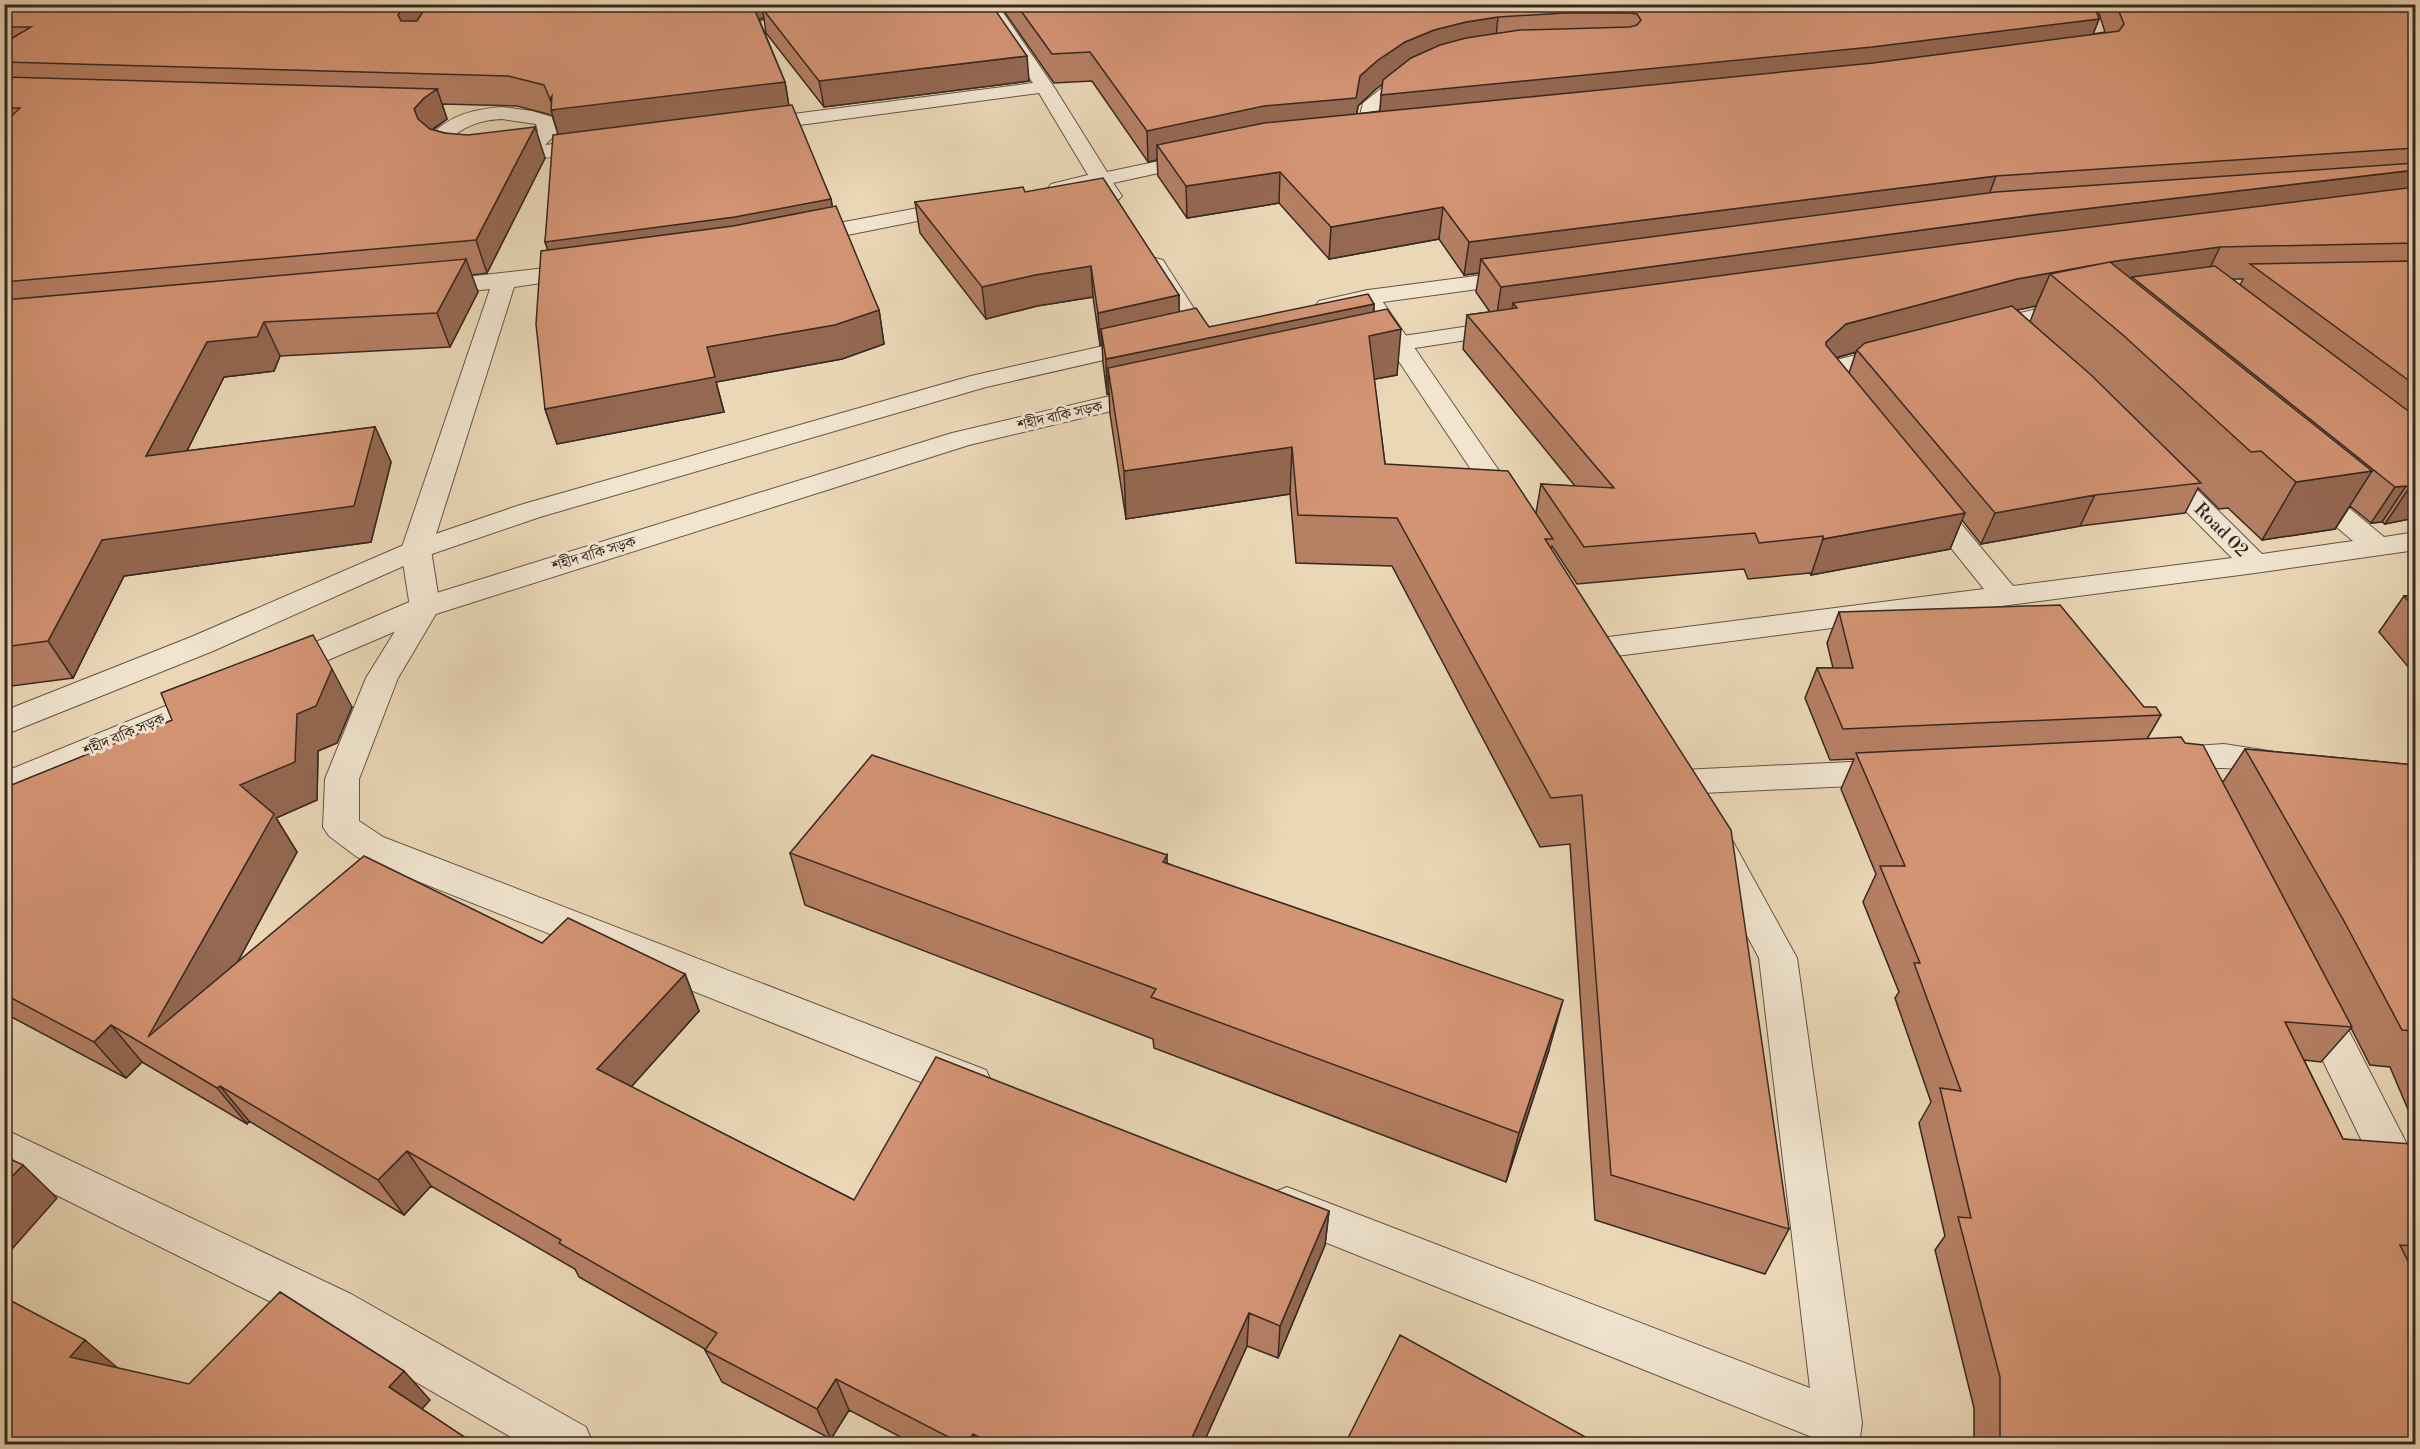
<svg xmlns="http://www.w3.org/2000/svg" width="2420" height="1449" font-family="'Libre Bodoni','Noto Serif Bengali',serif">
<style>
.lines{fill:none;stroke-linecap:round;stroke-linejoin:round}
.minor-casing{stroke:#645447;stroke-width:2}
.tertiary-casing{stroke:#645447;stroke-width:2}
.minor{fill:#f1e5d0;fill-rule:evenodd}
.tertiary{fill:#f1e5d0;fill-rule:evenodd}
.wall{fill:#b57f64;stroke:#372822;stroke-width:1.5;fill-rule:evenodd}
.shaded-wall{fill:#946851;stroke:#372822;stroke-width:1.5}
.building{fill:#d39474;stroke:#372822;stroke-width:1.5}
.labels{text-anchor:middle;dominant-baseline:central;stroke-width:6;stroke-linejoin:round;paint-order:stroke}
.far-street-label{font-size:15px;fill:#372822;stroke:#f1e5d0}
.street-label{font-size:18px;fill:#372822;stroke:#f1e5d0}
</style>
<rect width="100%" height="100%" fill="#ead7b6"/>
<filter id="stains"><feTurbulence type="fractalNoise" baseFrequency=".00333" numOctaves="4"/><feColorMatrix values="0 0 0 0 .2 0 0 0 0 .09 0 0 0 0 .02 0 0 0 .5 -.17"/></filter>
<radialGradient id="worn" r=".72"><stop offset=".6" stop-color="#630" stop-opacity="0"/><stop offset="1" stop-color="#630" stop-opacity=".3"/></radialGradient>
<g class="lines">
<defs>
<path id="minor" d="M682 4H699L701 15 733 24 811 16 817 17 820 21 817 25 811 26 733 34 687 22Z
M980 4H997L1054 87 1107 172 1202 152 1209 154 1212 158 1209 162 1113 183 1122 196 1118 200 1111 202 1104 200 1095 187 1058 194 1051 192 1048 188 1051 184 1088 175 1039 93 754 131 747 129 744 125 747 121 754 119 1033 83Z
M1418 68 1425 70 1427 74 1425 78 1412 83 1379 109 1375 135 1372 139H1358L1355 135 1363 103 1398 75Z
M502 107 532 111 552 117 558 132 545 145 595 139 602 141 605 145 602 149 595 151C563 155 456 175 433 154 430 151 429 145 427 141 444 116 474 109 502 107ZM502 119 536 124 538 131C514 150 478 158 449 146L447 142C463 126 480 120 502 119Z
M960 200 968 201 971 206 968 211 802 244 794 242 791 237 794 232 802 230Z
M1155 258 1163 260 1166 265 1209 332 1206 337 1197 339 1188 337 1185 332 1144 265 1147 260Z
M582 264 590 266 593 271 590 276 514 287 431 550 440 607 398 678 359 779V821L383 837 986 1070 992 1083 986 1096 971 1101 956 1096 357 857 329 836 323 827 325 779 366 678 410 607 401 550 490 289 431 295 423 293 419 288 423 283 431 281Z
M1368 290 1376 292 1524 507 1520 513 1510 515 1500 513 1356 297 1360 292Z
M2077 300 2085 302 2089 307 2085 312 1981 336 1972 334 1969 329 1972 324Z
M1897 345 1906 347 1909 352 1906 357 1854 370 1844 379 1860 400 1856 405C1836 411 1828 393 1817 378L1836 360Z
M2161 462 2171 464 2262 554 2353 541 2299 495 2295 489 2299 483 2309 481 2319 483 2384 537 2416 532V550L2255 573 1601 658 1590 655 1585 648 1590 641 1601 638 1984 589 1914 502 1918 496 1928 494 1938 496 2013 586 2232 558 2151 476 2147 470 2151 464Z
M2224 744 2294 755 2299 764 2294 773C2271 779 2248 769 2224 768 2201 767 2177 775 2154 768L2149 760 2154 752 2166 748Z
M1893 760 1905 763 1910 772 1905 781 1893 784 1682 794 1670 791 1665 782 1670 773 1682 770Z
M1718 835 1731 838 1797 958 1862 1423 1859 1444H1813L1812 1437 1272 1221 1265 1207 1272 1193 1287 1187 1810 1388 1759 958 1700 848 1705 838Z
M2316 989 2330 994 2416 1162V1228L2401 1222 2296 1005 2302 994Z
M4 1129 351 1294 586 1427 593 1444H523L319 1326 4 1169Z"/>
<path id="tertiary" d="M1522 270 1530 272 1533 277 1530 282 1368 304 1327 313 1319 311 1315 306 1319 301 1368 290Z
M1510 320 1519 322 1522 327 1519 332 1356 357 1347 355 1344 350 1347 345 1356 343Z
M1147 336 1156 338 1159 343 1156 348 986 387 540 517 426 556 213 651 4 735V711L191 637 406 544 520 505 971 376Z
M1153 386 1162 389 1166 394 1162 399 969 445 436 614 293 675 282 679 271 675 266 668 271 661 414 600 952 433Z
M212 687 223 690 228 698 223 706 4 798V772Z"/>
</defs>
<use href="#minor" class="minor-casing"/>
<use href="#tertiary" class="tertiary-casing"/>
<use href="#minor" class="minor"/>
<use href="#tertiary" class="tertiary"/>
</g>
<path class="wall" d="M9 4H991L1029 81 824 107 766 33 764 19H759L785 82 789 106 831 199 832 207 879 310 884 344 842 359 716 382 724 412 557 444 545 409 548 250 545 242 558 134 552 115 517 106 442 104 447 119 433 130 545 158 487 273 471 275 478 292 450 347 280 356 274 371 224 377 187 451 375 427 391 462 371 542 124 576 73 678 4 687V8Z
M999 4H2094L2099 19 2093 34 2105 32 2096 4H2415V518L2385 524 2382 522 2371 523 2350 506 2335 529 2262 540 2228 508 2219 509 2198 488 2185 513 2080 526 1981 544 1962 520 1950 549 1811 575 1810 573 1748 579 1744 569 1577 584 1552 546 1551 549 1789 1229 1765 1274 1595 1220 1570 844 1540 847 1392 566 1296 563 1290 494 1126 519 1110 414 1109 394H1107L1103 363 1102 344 1100 345 1093 297 1037 306 986 319 920 233 915 202 1025 192 1179 295V311L1209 327 1374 304V312L1397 375 1374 379 1385 464 1536 513 1541 484 1575 486 1463 349 1467 315 1490 312 1476 292 1479 273 1464 275 1439 239 1329 259 1279 203 1187 218 1158 176 1157 160 1148 162 1092 81 1054 83ZM1383 84 1380 111 1357 114 1358 106 1376 89ZM2232 279H2243L2240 285ZM2036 306 2030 322 2017 310ZM1856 352 1849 373 1836 358Z
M2404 596H2415V675L2379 632Z
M1839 612 2144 707 2161 715 2147 739 2185 743 2223 782 2245 749 2415 765V1126L2390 1067 2370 1065 2351 1028 2321 1062 2304 1060 2343 1139 2415 1150V1444H1974V1408L1935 1250 1945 1236 1919 1123 1931 1102 1895 998 1899 992 1863 902 1876 874 1841 789 1854 759 1830 760 1805 698 1817 668H1833L1827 643Z
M352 707 337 743 318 751 317 800 276 818 297 852 238 961 542 943 685 974 699 1011 631 1087 854 1200 1329 1211 1325 1245 1278 1358 1247 1346 1203 1444H914L849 1410 831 1439 722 1382 705 1350V1349L579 1277 575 1269 431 1186 404 1215 249 1121 247 1124 142 1062 126 1078 4 1013V788Z
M790 853 1167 863 1549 1050 1506 1182 1154 1048 1153 1039 805 905Z"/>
<path class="shaded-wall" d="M405 4H434L408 43 398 15Z
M730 4H896L762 8 764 18 733 22Z
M1498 17 1495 45 1402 71 1376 89 1358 106 1354 128 1157 145V160L1148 162 1147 131 1360 76 1378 60 1405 42 1434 30 1466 22Z
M2099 19 2088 47 1379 125 1381 95Z
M1027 56 1029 81 824 107 819 81Z
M785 82 790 112 560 141 551 110H554L550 99 552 96Z
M437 89 447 119 434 128 425 140 414 109 424 98Z
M535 127 545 158 487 273 476 240Z
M2415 170V200L1517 308 1513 303 1511 318 1496 320 1501 287 2033 215Z
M1280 172 1279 203 1187 218 1186 186Z
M1996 176 1984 208 1481 259 1479 273 1464 275 1469 242Z
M831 199 835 222 553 265 545 242Z
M1443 207 1439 239 1329 259 1331 227Z
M2220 247 2204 280 2132 277 2125 291 2050 274 2036 306 2003 313 1857 350 1856 352 1835 358 1815 376 1826 342 1846 324 2017 279 2116 261Z
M466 259 478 292 450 347 437 313Z
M1091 266 1093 297 1037 306 986 319 982 287 1035 275Z
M1179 295V327L1101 329 1102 344 1100 345 1098 313Z
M1374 304 1372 335 1401 329 1397 375 1365 381 1108 368 1109 394H1107L1106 359Z
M879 310 884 344 842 359 716 382 724 412 557 444 545 409 707 347Z
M264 322 280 356 274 371 224 377 166 492 146 456 207 342Z
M375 427 391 462 371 542 124 576 73 678 48 641 102 540Z
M1292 447 1290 494 1126 519 1124 471Z
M2372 471 2335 529 2262 540 2296 482Z
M2406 486 2382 522 2371 523 2395 487Z
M2415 487V518L2385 524 2409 488Z
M2095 495 2080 526 1981 544 1995 513Z
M1965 513 1950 549 1811 575 1823 539Z
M332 669 352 707 337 743 318 751 317 800 276 818 297 852 181 1067 148 1037 240 785Z
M1167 855 1168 907 1163 862Z
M685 974 699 1011 615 1105 597 1069Z
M1563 1000 1549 1050 1506 1182 1519 1133Z
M111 1025 142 1062 126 1078 94 1042Z
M220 1086 249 1121 247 1124 217 1088Z
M407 1151 431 1186 404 1215 378 1180Z
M23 1165 57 1198 4 1258V1185Z
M1329 1211 1325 1245 1278 1358 1280 1326Z
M1249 1313 1247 1346 1203 1444H1189Z
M85 1340 120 1370 70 1357Z
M404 1371 430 1400 415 1417 389 1387Z
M836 1379 849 1410 831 1439 817 1409Z
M973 1434 976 1444H967Z"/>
<path class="building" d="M9 4H405L398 15 401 21H417L428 4H712L727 8 753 6 785 82 551 110 552 96 550 99 544 85 508 76 4 62V43L31 27H4V8Z
M799 4H991L1027 56 819 81 762 8Z
M1016 4H2094L2099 19 1872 47 1381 95 1383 80 1411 58 1440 45 1466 38 1520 30 1630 27 1637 25 1641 20 1637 14 1630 13H1565L1498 17 1466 22 1434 30 1405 42 1378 60 1360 76 1356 98 1264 106 1147 131 1090 52 1052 54Z
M2116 4H2415V148L1996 176 1469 242 1443 207 1331 227 1280 172 1186 186 1157 145 1264 123 1873 63 2119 31 2124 24Z
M4 77 437 89 424 98 414 109 418 119 430 129 444 133 468 135 535 127 476 240 4 282V123L20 108H4Z
M792 105 831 199 735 217 545 242 553 135Z
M2415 163V170L2033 215 1501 287 1481 259 1996 192Z
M1103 178 1179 295 1098 313 1091 266 1035 275 982 287 915 202 1023 187 1025 192Z
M2415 187V243L2220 247 2116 261 2017 279 1846 324 1826 342V345L1965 513 1823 539V536L1759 543 1755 533 1584 547 1541 484 1614 488 1467 315 1517 308 1513 303 2034 234Z
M836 206 879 310 835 325 707 347 715 377 545 409 536 324 541 251 733 226Z
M466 259 437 313 264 322 257 337 207 342 146 456 375 427 354 506 102 540 48 641 4 647V300Z
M2415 261V385L2250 264Z
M2110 262 2372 471 2296 482 2261 451 2251 452 2123 335 2050 274Z
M2215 266 2415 416V487L2409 488 2406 486 2395 487 2132 277Z
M1368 294 1374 304 1106 359 1101 329 1196 308 1209 327Z
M2012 306 2090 374 2201 483 2095 495 1995 513 1857 350 1865 343Z
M1387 309 1401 329 1369 336 1385 464 1508 471 1553 539H1545L1731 830 1789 1229 1611 1175 1582 795 1551 798 1397 518 1298 515 1292 447 1124 471 1108 368Z
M2404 596H2415V609Z
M2060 605 2144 707H2156L2161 715 1843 729 1817 668H1853L1839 612Z
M313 635 332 669 316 706 297 714 295 762 240 785 274 814 148 1037 364 856 542 943 568 918 685 974 597 1069 854 1200 936 1057 1329 1211 1280 1326 1249 1313 1189 1444H993L973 1434 967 1444H962L836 1379 817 1409 705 1350 717 1333 559 1243 561 1240 407 1151 378 1180 220 1086 217 1088 111 1025 94 1042 4 994V788L172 720 161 693Z
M2181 737 2185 743 2203 745 2352 1027 2285 1022 2343 1139 2412 1144 2415 1150V1246L2400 1245 2415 1275V1444H2000V1377L1958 1217 1971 1218 1940 1088 1961 1091 1914 963H1920L1880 866H1905L1856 753Z
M2245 749 2415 765V1031L2402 1030 2344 921Z
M872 755 1167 855 1163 862 1563 1000 1519 1133 1151 997 1156 989 790 853Z
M4 1156 23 1165 4 1185Z
M280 1292 404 1371 389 1387 475 1444H4V1297L85 1340 70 1357 189 1384Z
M1400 1335 1598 1444H1345Z"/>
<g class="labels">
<g class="far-street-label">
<text transform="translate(1060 416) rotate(-13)">শহীদ বাকি সড়ক</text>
<text transform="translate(594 554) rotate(-17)">শহীদ বাকি সড়ক</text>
<text transform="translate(124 735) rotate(-23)">শহীদ বাকি সড়ক</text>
</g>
<g class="street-label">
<text transform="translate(2221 530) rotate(45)">Road 02</text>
</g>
</g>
<rect width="2420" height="1449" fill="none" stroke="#ead7b6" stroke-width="24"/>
<rect x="6" y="6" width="2408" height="1437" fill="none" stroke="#372822" stroke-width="3"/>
<rect x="12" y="12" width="2396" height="1425" fill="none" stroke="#372822" stroke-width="1.5"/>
<rect width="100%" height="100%" filter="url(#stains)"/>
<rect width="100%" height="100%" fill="url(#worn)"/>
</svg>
